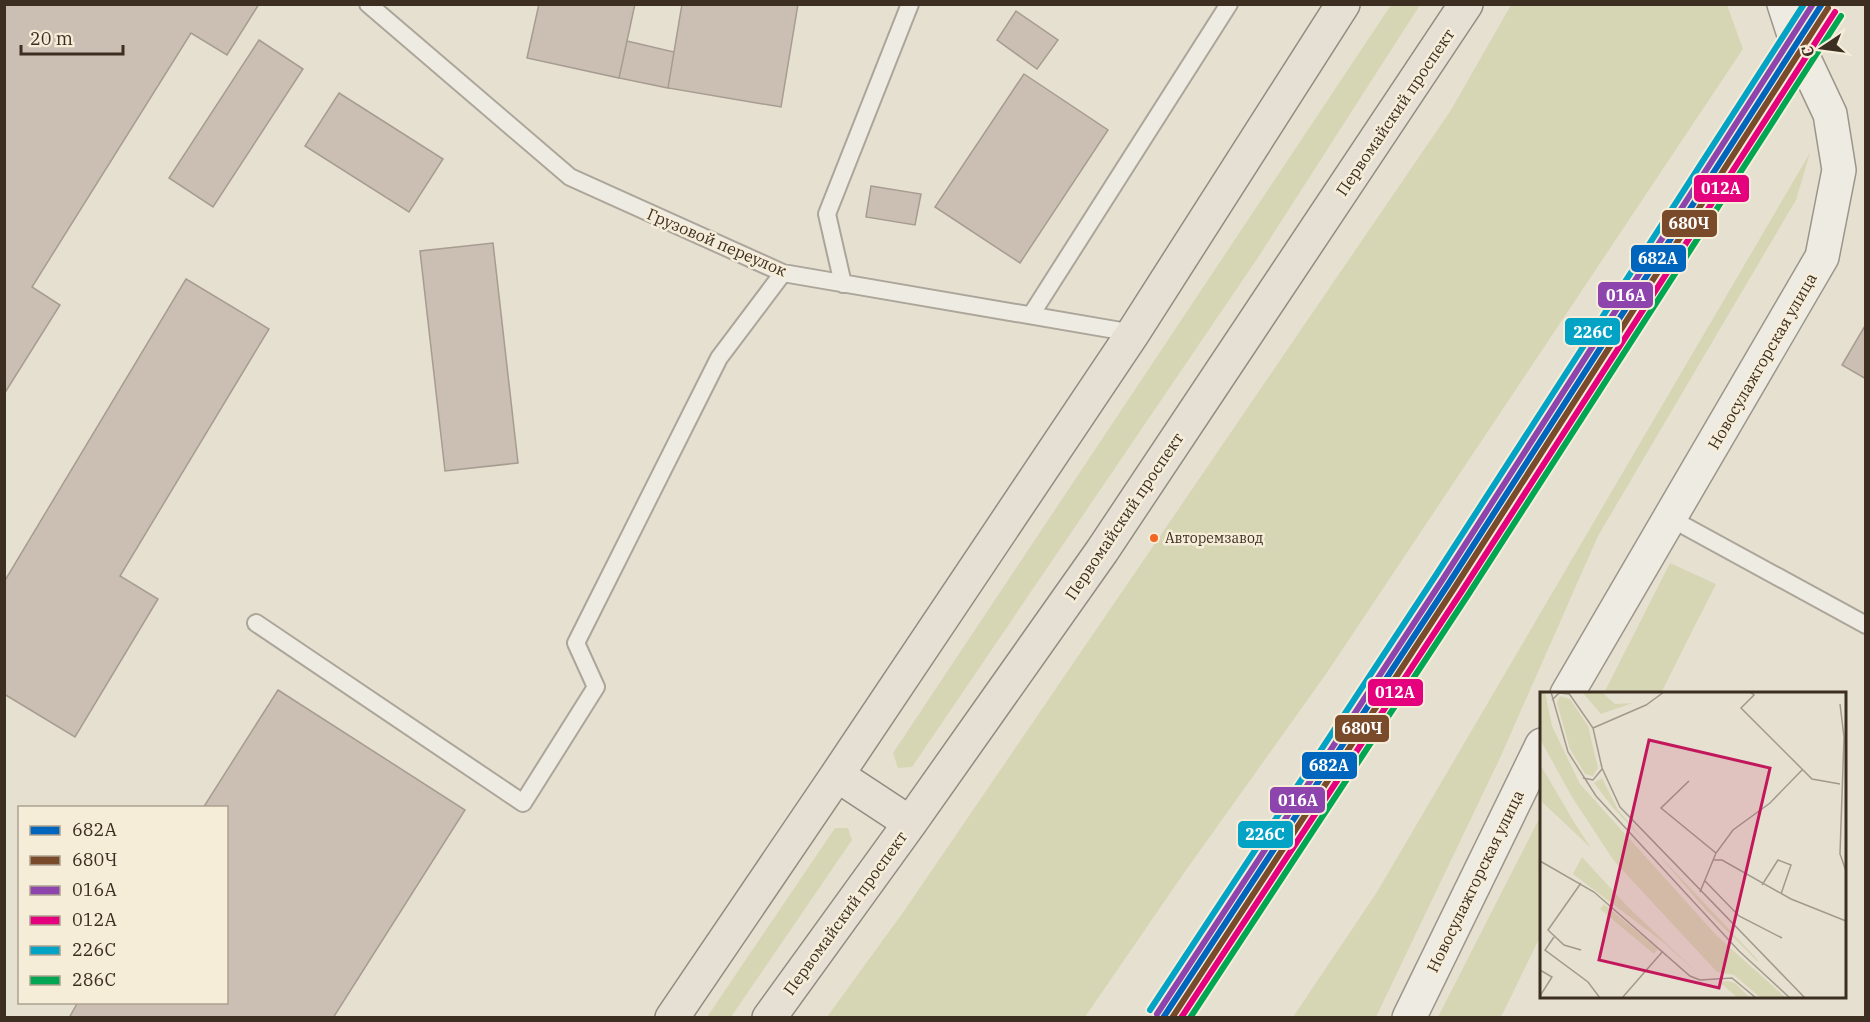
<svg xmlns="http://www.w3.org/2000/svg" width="1870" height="1022" font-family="'IBM Plex Serif',serif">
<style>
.green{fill:#d6d6b4}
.building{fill:#cabfb2;stroke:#a79c90;stroke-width:1.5}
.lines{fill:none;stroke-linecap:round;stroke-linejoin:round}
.lane-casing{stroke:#aca59a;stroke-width:20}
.secondary-casing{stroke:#9c958a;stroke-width:36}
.primary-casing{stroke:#918b80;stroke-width:36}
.lane{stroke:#eeebe3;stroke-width:16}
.secondary{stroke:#eeebe3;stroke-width:33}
.primary{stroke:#e6e0d4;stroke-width:33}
.rail-1-casing{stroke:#f6edd9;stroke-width:10}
.rail-2-casing{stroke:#f6edd9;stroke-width:10}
.rail-3-casing{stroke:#f6edd9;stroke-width:10}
.rail-4-casing{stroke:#f6edd9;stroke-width:10}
.rail-5-casing{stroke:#f6edd9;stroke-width:10}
.rail-6-casing{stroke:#f6edd9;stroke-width:10}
.rail-1{stroke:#0065bd;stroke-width:6}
.rail-2{stroke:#7a4b2a;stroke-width:6}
.rail-3{stroke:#8e44ad;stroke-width:6}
.rail-4{stroke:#e5007d;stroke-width:6}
.rail-5{stroke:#03a3c5;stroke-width:6}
.rail-6{stroke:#00a651;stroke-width:6}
.bus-dot{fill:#f26522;stroke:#f6edd9;stroke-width:2}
.labels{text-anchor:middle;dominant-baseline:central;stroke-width:5;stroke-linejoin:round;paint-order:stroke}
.bus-label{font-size:14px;fill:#3c2e21;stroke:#f6edd9;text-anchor:start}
.street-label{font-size:16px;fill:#3c2e21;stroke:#f6edd9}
.inset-road{fill:none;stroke:#a2998b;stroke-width:1.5}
.view{fill:#c2185b;fill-opacity:0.15;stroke:#c2185b;stroke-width:3}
.inset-edge{fill:none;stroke:#3c2e21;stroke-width:3}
.line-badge{stroke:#f6edd9;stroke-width:2}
.badge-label{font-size:16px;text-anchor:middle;font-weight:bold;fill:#fff}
</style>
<rect width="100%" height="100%" fill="#e6e0d1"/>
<path class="green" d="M1391 5H1420L1257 259 912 767 898 768 893 753Z
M1511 5H1727L1743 49 1326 674 1184 873 1085 1017H827L904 911 1451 110Z
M1810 153 1796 200 1598 536 1500 758 1376 1017H1293L1377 892Z
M1670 563 1716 584 1661 693H1604Z
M1541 815V935L1501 1017H1438Z
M835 828H848L852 840 731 1017H707Z"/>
<path class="building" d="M4 4H259L227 55 191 33 32 287 60 305 6 391 4 390Z
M539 4H635L619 78 527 58Z
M682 4H798L781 107 668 88Z
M1016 11 1058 40 1037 69 997 40Z
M259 40 303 69 213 207 169 178Z
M627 41 674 52 668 88 619 78Z
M1024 74 1108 130 1020 263 935 207Z
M339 93 443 159 409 212 305 146Z
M871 186 921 194 915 225 866 217Z
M493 243 518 463 445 471 420 251Z
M186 279 269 329 120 576 158 599 75 737 4 694V582Z
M1866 324V379L1842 365Z
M278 690 465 810 333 1018H69L78 1002H226V808H203Z"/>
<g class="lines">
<defs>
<path id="lane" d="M368 4 570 177 783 273 1133 333
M843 284 827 214 910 4
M1031 315 1229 4
M1670 518 1866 625
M256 623 523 803 596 687 576 643 719 358 783 273"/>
<path id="secondary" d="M1567 694 1822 257 1839 170 1830 114 1797 44 1784 4
M1409 1018 1542 745"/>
<path id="primary" d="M837 775 910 823
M672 1018 837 775 1133 333 1343 4
M769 1018 910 823 1102 551 1466 4"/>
</defs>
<use href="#lane" class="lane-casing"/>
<use href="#secondary" class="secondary-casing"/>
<use href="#primary" class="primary-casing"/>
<use href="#lane" class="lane"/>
<use href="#secondary" class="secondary"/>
<use href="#primary" class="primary"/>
<defs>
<path id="rail-1" d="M1163 1018 1449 583 1822 4"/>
<path id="rail-2" d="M1172 1018 1455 587 1828 8"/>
<path id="rail-3" d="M1157 1014 1443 579 1813 4"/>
<path id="rail-4" d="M1181 1018 1462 591 1835 12"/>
<path id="rail-5" d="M1150 1010 1436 575 1804 4"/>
<path id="rail-6" d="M1190 1018 1468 595 1841 16"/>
</defs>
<use href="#rail-1" class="rail-1-casing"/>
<use href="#rail-2" class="rail-2-casing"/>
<use href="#rail-3" class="rail-3-casing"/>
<use href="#rail-4" class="rail-4-casing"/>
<use href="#rail-5" class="rail-5-casing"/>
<use href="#rail-6" class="rail-6-casing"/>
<use href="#rail-1" class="rail-1"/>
<use href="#rail-2" class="rail-2"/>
<use href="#rail-3" class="rail-3"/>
<use href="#rail-4" class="rail-4"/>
<use href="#rail-5" class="rail-5"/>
<use href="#rail-6" class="rail-6"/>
</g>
<circle class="bus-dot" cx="1154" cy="538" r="5"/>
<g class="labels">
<g class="bus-label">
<text x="1165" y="538">Авторемзавод</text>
</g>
<g class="street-label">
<text transform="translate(1395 112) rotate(-56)">Первомайский проспект</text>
<text transform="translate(717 242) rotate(23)">Грузовой переулок</text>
<text transform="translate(1762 361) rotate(-60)">Новосулажгорская улица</text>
<text transform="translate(1124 516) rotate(-56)">Первомайский проспект</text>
<text transform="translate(1475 881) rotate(-64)">Новосулажгорская улица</text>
<text transform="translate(845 913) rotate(-54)">Первомайский проспект</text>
</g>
</g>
<g transform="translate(1540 692)">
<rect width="306" height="306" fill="#e6e0d1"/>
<path d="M0 0H5L12 34 40 92 177 244 246 306H221L194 283 177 280 74 169 32 105 0 47ZM42 0H62L75 12 93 11 61 22ZM20 4 30 7 48 34 58 76 53 84 45 82 30 57 17 11ZM0 72 34 130 51 156 0 108ZM62 86 78 118 109 154 74 117 54 91ZM117 161 218 268V270L165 217ZM42 165 87 214 162 285 123 250 33 182ZM64 212 118 257 114 262 60 217ZM187 289 195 291 210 306H198L179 290Z" fill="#d6d6b4"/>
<path class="inset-road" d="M11 0 28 60 56 104 199 259 250 306M28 0 53 36 62 76 80 115 265 306M210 0 214 3 201 16 272 87 300 92M12 8 19 1 29 2M300 12 304 45 300 162 306 179M53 36 106 13 124 0M43 86 53 88 62 77M149 89 121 116 176 161M173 168H182L251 207 306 229M0 169 54 200 150 284 160 288 192 286 216 306M165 189 199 224 242 246M41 191 8 238 24 253 41 258M222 193 238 168 251 173 241 202M160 200 176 161 193 138 230 111 262 78M14 245 5 258 48 290 60 306M0 278 12 285 0 304M82 306 123 259"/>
<path class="view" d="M109 48 230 76 179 296 59 268Z"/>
<rect width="306" height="306" class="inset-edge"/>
</g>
<g class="line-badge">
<rect x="1693" y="174" width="57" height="29" rx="6" fill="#e5007d"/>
<rect x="1661" y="209" width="57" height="29" rx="6" fill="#7a4b2a"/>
<rect x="1630" y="244" width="57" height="29" rx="6" fill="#0065bd"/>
<rect x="1597" y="281" width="57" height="28" rx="6" fill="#8e44ad"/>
<rect x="1564" y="317" width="57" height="29" rx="6" fill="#03a3c5"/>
<rect x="1367" y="678" width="57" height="29" rx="6" fill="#e5007d"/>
<rect x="1334" y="714" width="56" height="29" rx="6" fill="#7a4b2a"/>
<rect x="1301" y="751" width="57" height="29" rx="6" fill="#0065bd"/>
<rect x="1269" y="786" width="57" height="28" rx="6" fill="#8e44ad"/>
<rect x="1237" y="820" width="57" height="29" rx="6" fill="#03a3c5"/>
</g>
<g class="badge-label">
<text x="1721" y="194">012А</text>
<text x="1689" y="229">680Ч</text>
<text x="1658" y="264">682А</text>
<text x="1626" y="301">016А</text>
<text x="1593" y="338">226С</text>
<text x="1395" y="698">012А</text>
<text x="1362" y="734">680Ч</text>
<text x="1329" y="771">682А</text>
<text x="1298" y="806">016А</text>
<text x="1265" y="840">226С</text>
</g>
<rect width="1870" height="1022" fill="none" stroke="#3c2e21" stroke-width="12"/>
<rect x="18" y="806" width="210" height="198" fill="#f6edd9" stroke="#aca18f" stroke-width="1.5"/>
<rect x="30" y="826" width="30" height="9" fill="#0065bd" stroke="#aca18f" stroke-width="1.5"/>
<text x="72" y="836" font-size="18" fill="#3c2e21">682А</text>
<rect x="30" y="856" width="30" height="9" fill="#7a4b2a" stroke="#aca18f" stroke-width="1.5"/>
<text x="72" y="866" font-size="18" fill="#3c2e21">680Ч</text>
<rect x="30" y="886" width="30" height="9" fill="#8e44ad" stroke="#aca18f" stroke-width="1.5"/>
<text x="72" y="896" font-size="18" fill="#3c2e21">016А</text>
<rect x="30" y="916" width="30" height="9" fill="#e5007d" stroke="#aca18f" stroke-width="1.5"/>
<text x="72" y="926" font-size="18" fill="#3c2e21">012А</text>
<rect x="30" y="946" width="30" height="9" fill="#03a3c5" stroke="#aca18f" stroke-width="1.5"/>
<text x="72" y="956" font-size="18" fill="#3c2e21">226С</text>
<rect x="30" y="976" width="30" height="9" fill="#00a651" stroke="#aca18f" stroke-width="1.5"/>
<text x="72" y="986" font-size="18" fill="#3c2e21">286С</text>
<g transform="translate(1822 48) rotate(257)" stroke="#f6edd9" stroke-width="4.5" paint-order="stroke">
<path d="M0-4.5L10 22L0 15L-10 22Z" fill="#3c2e21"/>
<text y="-9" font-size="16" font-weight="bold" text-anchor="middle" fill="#3c2e21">С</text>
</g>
<path d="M21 45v9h102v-9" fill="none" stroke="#3c2e21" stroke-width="3"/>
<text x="30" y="45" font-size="18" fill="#3c2e21" stroke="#f6edd9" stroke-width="4.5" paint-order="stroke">20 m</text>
</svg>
